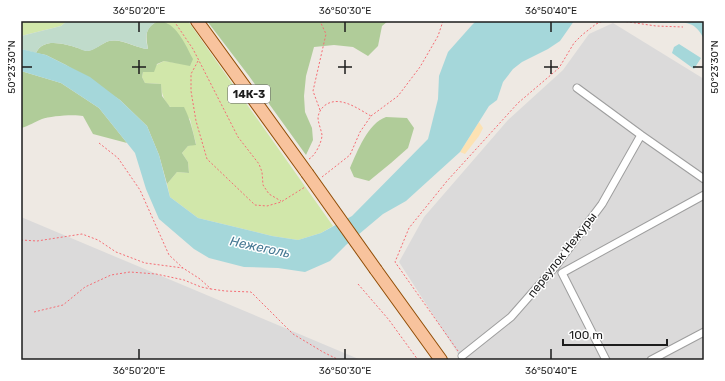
<svg xmlns="http://www.w3.org/2000/svg" width="725" height="381" font-family="Rubik,sans-serif">
<style>
.residential{fill:#dbdada}
.grass{fill:#d1e7aa}
.forest{fill:#b0cc99}
.wetland{fill:#c0dbcb}
.sand{fill:#fce2b3}
.water{fill:#a5d7da}
.lines{fill:none;stroke-linecap:round;stroke-linejoin:round}
.street-casing{stroke:#9e9e9e;stroke-width:9}
.primary-casing{stroke:#914d05;stroke-width:14}
.path{stroke:#f56d74;stroke-width:1;stroke-dasharray:2 2;stroke-linecap:butt}
.street{stroke:#fff;stroke-width:7}
.primary{stroke:#f8c39d;stroke-width:12}
.primary-bridge-casing{stroke:#914d05;stroke-width:14;stroke-linecap:butt}
.primary-bridge{stroke:#f8c39d;stroke-width:12}
.ticks{fill:none;stroke:#1d1d1d;stroke-width:1.5}
.labels{text-anchor:middle;dominant-baseline:central;stroke-width:3;stroke-linejoin:round;paint-order:stroke}
.shield{fill:#fff;stroke:#616161;stroke-width:1}
.shield-label{font-size:11px;font-weight:bold;fill:#1d1d1d}
.street-label{font-size:12px;fill:#1d1d1d;stroke:#fff}
.water-label{font-size:13px;font-style:italic;fill:#447792;stroke:#fff}
.neatline{fill:none;stroke:#1d1d1d;stroke-width:1.5}
.ticks-label{font-size:10px;text-anchor:middle;fill:#1d1d1d}
</style>
<rect width="100%" height="100%" fill="#eee9e3"/>
<path class="residential" d="M613 23 704 79V360H462L399 262 424 217 508 120 563 70 589 34Z
M21 217 361 360H21Z"/>
<path class="grass" d="M21 21H67L61 26 21 36Z
M162 21H188L333 226 321 233 298 240 272 236 198 218 170 197 167 184 177 172 189 173 188 162 182 153 188 146 196 144 190 119C173 109 162 106 161 84L145 83 142 77 143 72 164 61 190 65 168 24Z"/>
<path class="forest" d="M158 21C176 21 186 46 193 59L190 66 164 61 157 64 154 72H143L142 77 145 83 161 84 162 96 170 107H184C190 119 193 131 196 145L188 146 182 153 188 162 189 173 177 172 167 184 159 155 147 126 120 100 66 65 46 55 36 53C43 37 65 44 78 48 80 49 84 50 86 51 94 51 102 43 109 41 122 38 135 48 148 49 146 36 144 28 158 21Z
M207 21H388L382 26 378 46 368 56 353 47 334 45 314 47 306 76 304 96 305 112 312 128 313 140 306 155 249 76Z
M21 71 61 83 99 108 127 143 93 134 83 116C74 114 50 116 42 119 34 122 29 126 21 128Z
M386 117 407 118 414 128 408 148 391 163 369 181 354 177 350 168C357 152 368 123 386 117Z"/>
<path class="wetland" d="M67 21H158C145 28 145 36 148 49 135 48 123 38 109 41 102 43 95 51 87 51 84 51 80 49 78 48 65 44 43 37 36 53L21 49V36L61 26Z"/>
<path class="sand" d="M479 122 483 128 479 136 465 154 460 152Z"/>
<path class="water" d="M476 21H574L560 41 548 49 522 62 513 69 503 82 497 100 489 106 460 152 406 201 383 214 346 245 330 261 305 272 278 268 244 267 209 258 194 249 159 219 146 189 135 153 99 108 61 83 21 71V49L46 55 90 77 120 100 147 126 159 155 170 197 198 218 272 236 298 240 321 233 352 216 428 139 438 99 439 76 448 52 472 25Z
M650 21H704V39C693 17 682 24 663 23 659 23 654 22 650 21Z
M679 44 701 58 694 69 672 53 674 47Z"/>
<g class="lines">
<defs>
<path id="street" d="M577 88 641 135 704 179
M462 356 511 317 555 267 602 204 641 135
M606 360 562 273 704 195
M651 360 704 332"/>
<path id="primary" d="M197 21 307 173
M376 270 441 360"/>
</defs>
<use href="#street" class="street-casing"/>
<use href="#primary" class="primary-casing"/>
<path class="path" d="M174 21 193 49 238 137 259 164 262 172 263 185 269 194 281 201
M622 21 656 26 683 27
M198 61 191 74V91L196 121 207 159 255 205 267 206 281 202 305 187
M320 110 313 91 326 34 320 21
M99 143 118 158 140 190 169 255 183 268
M309 159C315 156 322 142 322 135 321 129 318 123 318 117 319 112 321 109 324 106 339 94 358 109 371 116
M322 177 350 155 360 132 371 116 398 96 420 67 438 36 443 21
M21 240 37 241 82 234 98 240 116 252 145 263 183 268 200 279 211 289 225 291 251 292 293 334 323 352 339 360
M358 284 389 320 418 360
M34 312 63 305 85 287 111 275 130 272 156 274 184 280 201 287 211 289
M458 351 395 262 409 228 447 181 518 103 559 68 574 43 582 35 596 24 603 21"/>
<use href="#street" class="street"/>
<use href="#primary" class="primary"/>
<defs>
<path id="primary-bridge" d="M307 173 376 270"/>
</defs>
<use href="#primary-bridge" class="primary-bridge-casing"/>
<use href="#primary-bridge" class="primary-bridge"/>
</g>
<path class="ticks" d="M139 22V32M345 22V32M551 22V32M139 60V74M345 60V74M551 60V74M22 67H32M132 67H146M338 67H352M544 67H558M693 67H703M139 349V359M345 349V359M551 349V359"/>
<g class="labels">
<rect class="shield" x="228" y="85" width="42" height="18" rx="3"/>
<g class="shield-label">
<text x="249" y="94">14К-3</text>
</g>
<g class="street-label">
<text transform="translate(562 255) rotate(-52)">переулок Нежуры</text>
</g>
<g class="water-label">
<text transform="translate(260 247) rotate(12)">Нежеголь</text>
</g>
</g>
<rect width="725" height="381" fill="none" stroke="#ffffff" stroke-width="44"/>
<path d="M563 339v6h104v-6" fill="none" stroke="#1d1d1d" stroke-width="2"/>
<text x="569" y="339" font-size="12" fill="#1d1d1d" stroke="#ffffff" stroke-width="3" paint-order="stroke">100 m</text>
<rect x="22" y="22" width="681" height="337" class="neatline"/>
<g class="ticks-label">
<text x="139" y="14">36°50'20"E</text>
<text x="345" y="14">36°50'30"E</text>
<text x="551" y="14">36°50'40"E</text>
<text transform="translate(11 67) rotate(-90)" y="4">50°23'30"N</text>
<text transform="translate(714 67) rotate(-90)" y="4">50°23'30"N</text>
<text x="139" y="374">36°50'20"E</text>
<text x="345" y="374">36°50'30"E</text>
<text x="551" y="374">36°50'40"E</text>
</g>
</svg>
